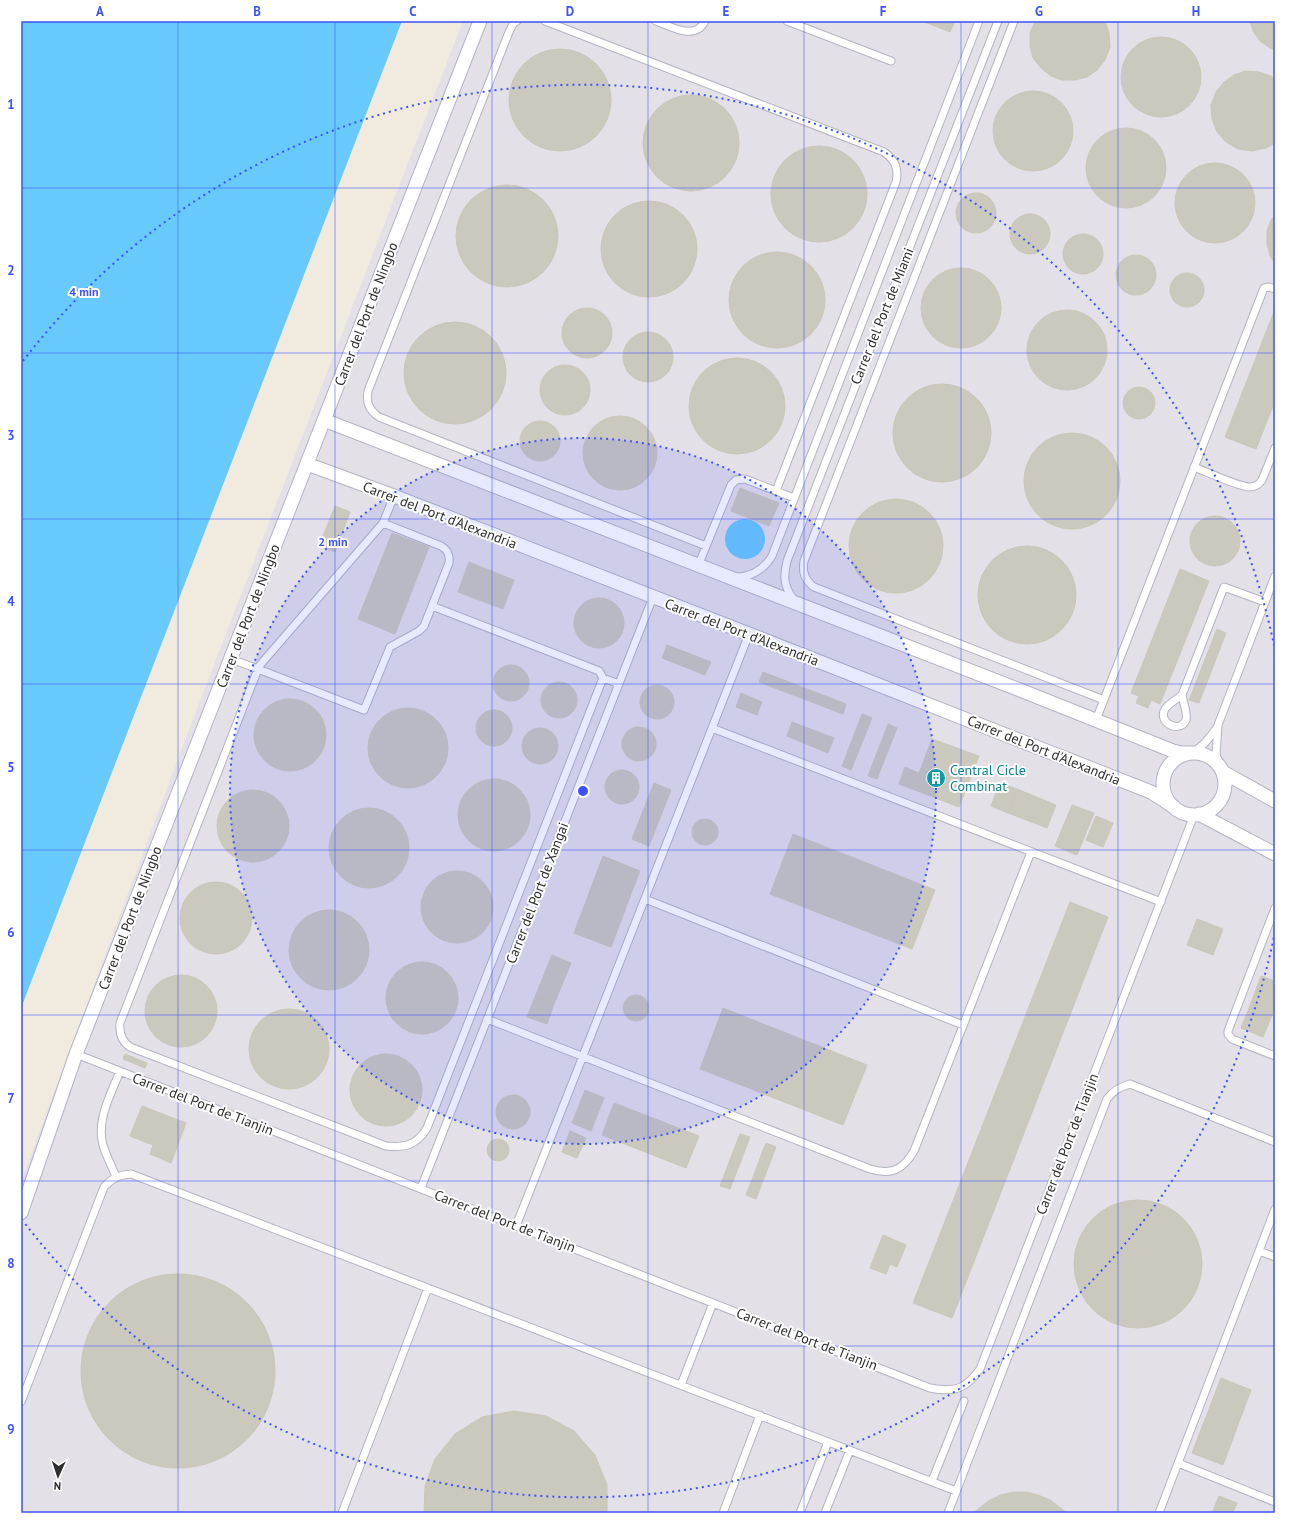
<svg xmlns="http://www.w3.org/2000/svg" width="1296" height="1534" font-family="'PT Sans',sans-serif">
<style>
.industrial{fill:#e3e0e8}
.water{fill:#68c9fc}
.building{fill:#cbc8bd;stroke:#ccc6b8}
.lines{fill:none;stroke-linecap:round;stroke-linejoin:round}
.service-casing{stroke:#b3b4c2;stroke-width:9}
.minor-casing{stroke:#b3b4c2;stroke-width:15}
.service{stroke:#fff;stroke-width:7}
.minor{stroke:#fff;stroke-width:13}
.grid{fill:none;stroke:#3d52ff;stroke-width:1;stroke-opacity:0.55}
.ring{fill:none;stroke:#3d52ff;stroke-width:2;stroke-dasharray:2 4}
.labels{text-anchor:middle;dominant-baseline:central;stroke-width:4;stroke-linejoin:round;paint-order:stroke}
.street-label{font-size:14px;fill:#2d2d2d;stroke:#fff}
.culture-label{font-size:14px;fill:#0d838f;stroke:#fff;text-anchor:start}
.centre{fill:#3d52ff;stroke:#fff;stroke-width:2}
.ring-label{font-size:12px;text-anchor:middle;font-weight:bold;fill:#3d52ff;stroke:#fff;stroke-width:4;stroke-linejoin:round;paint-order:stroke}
.neatline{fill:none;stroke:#3d52ff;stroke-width:1.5}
.grid-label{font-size:13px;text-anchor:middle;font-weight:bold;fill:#3d52ff}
</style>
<rect width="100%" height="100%" fill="#f0eadf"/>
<path class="industrial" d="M463 21H1275V1513H21V1182L188 732Z"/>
<path class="water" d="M21 21H402L21 1008Z
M725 539a20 20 0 1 1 40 0a20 20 0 1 1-40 0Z"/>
<path class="building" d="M922 21H942L940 28Z
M942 21H955L950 32 940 28Z
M1035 21H1105L1109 33 1110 47 1105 60 1097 70 1087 77 1075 80H1062L1051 76 1041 68 1033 58 1030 46V33Z
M1250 21H1275V50L1270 48 1260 41 1253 31Z
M1121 77a40 40 0 1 1 80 0a40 40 0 1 1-80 0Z
M509 100a51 51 0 1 1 102 0a51 51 0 1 1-102 0Z
M1246 71 1259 72 1271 76 1275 79V143L1266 148 1252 151 1238 149 1226 142 1217 132 1212 119 1211 105 1216 92 1224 82 1234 75Z
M993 131a40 40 0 1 1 80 0a40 40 0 1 1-80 0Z
M643 143a48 48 0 1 1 96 0a48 48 0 1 1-96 0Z
M1086 168a40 40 0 1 1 80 0a40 40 0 1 1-80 0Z
M771 194a48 48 0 1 1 96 0a48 48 0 1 1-96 0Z
M1175 203a40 40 0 1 1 80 0a40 40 0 1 1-80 0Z
M456 236a51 51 0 1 1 102 0a51 51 0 1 1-102 0Z
M956 213a20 20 0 1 1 40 0a20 20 0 1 1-40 0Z
M601 249a48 48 0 1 1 96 0a48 48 0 1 1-96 0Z
M1010 234a20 20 0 1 1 40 0a20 20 0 1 1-40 0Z
M1275 215V263L1270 256 1267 244V231L1271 220Z
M1063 254a20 20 0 1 1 40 0a20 20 0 1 1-40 0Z
M729 300a48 48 0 1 1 96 0a48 48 0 1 1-96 0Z
M1116 275a20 20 0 1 1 40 0a20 20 0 1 1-40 0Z
M921 308a40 40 0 1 1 80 0a40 40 0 1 1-80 0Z
M1170 290a17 17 0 1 1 34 0a17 17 0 1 1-34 0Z
M562 333a25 25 0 1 1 50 0a25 25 0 1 1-50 0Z
M1275 309V401L1256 449 1225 437Z
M1027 350a40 40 0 1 1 80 0a40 40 0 1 1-80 0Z
M404 373a51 51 0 1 1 102 0a51 51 0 1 1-102 0Z
M623 357a25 25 0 1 1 50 0a25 25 0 1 1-50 0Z
M689 406a48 48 0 1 1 96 0a48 48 0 1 1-96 0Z
M540 390a25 25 0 1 1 50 0a25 25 0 1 1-50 0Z
M893 433a49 49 0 1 1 98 0a49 49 0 1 1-98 0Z
M1123 403a16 16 0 1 1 32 0a16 16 0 1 1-32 0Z
M583 453a37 37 0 1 1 74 0a37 37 0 1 1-74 0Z
M520 441a20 20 0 1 1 40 0a20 20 0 1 1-40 0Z
M1024 481a48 48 0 1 1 96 0a48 48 0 1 1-96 0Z
M740 488 779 503 769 526 731 511Z
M849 546a47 47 0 1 1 94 0a47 47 0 1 1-94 0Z
M335 506 350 512 335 552 319 546Z
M1190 541a25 25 0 1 1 50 0a25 25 0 1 1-50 0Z
M392 533 429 547 395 634 358 619Z
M978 595a49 49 0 1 1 98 0a49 49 0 1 1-98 0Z
M469 562 514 580 503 609 458 592Z
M1180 569 1209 581 1160 704 1151 700 1148 708 1136 703 1139 696 1131 693Z
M574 623a25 25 0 1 1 50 0a25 25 0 1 1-50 0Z
M1217 629 1226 633 1199 703 1189 700Z
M667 645 711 662 705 675 662 658Z
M493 683a18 18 0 1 1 36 0a18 18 0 1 1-36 0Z
M763 672 846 704 843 714 759 682Z
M541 700a18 18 0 1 1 36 0a18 18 0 1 1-36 0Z
M640 702a17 17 0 1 1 34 0a17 17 0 1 1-34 0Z
M741 693 762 702 757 715 736 707Z
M254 735a36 36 0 1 1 72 0a36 36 0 1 1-72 0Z
M368 748a40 40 0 1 1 80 0a40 40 0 1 1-80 0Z
M476 728a18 18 0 1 1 36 0a18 18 0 1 1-36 0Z
M862 714 872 718 851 770 842 766Z
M792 722 834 738 828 753 787 736Z
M888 724 897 728 877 779 868 776Z
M622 744a17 17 0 1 1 34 0a17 17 0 1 1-34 0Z
M522 746a18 18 0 1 1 36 0a18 18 0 1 1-36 0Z
M932 739 979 756 959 807 899 784 905 767 919 773Z
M605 787a17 17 0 1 1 34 0a17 17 0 1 1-34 0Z
M458 815a36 36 0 1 1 72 0a36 36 0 1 1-72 0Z
M654 783 671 790 649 846 632 839Z
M1000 783 1017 789 1008 813 991 806Z
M1017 789 1056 805 1047 828 1008 813Z
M217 826a36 36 0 1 1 72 0a36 36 0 1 1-72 0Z
M1072 805 1094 813 1077 855 1055 846Z
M329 848a40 40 0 1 1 80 0a40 40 0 1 1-80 0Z
M1096 816 1113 823 1103 847 1086 840Z
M692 832a13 13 0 1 1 26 0a13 13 0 1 1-26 0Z
M793 834 935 890 912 949 770 894Z
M603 856 640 871 631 894 594 880Z
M421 907a36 36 0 1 1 72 0a36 36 0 1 1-72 0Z
M594 880 631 894 611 947 574 933Z
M180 918a36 36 0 1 1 72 0a36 36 0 1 1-72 0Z
M1070 902 1108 917 952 1318 913 1303Z
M289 950a40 40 0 1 1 80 0a40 40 0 1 1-80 0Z
M1197 919 1223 929 1213 955 1187 945Z
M552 955 571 963 554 1004 535 997Z
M386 998a36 36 0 1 1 72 0a36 36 0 1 1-72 0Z
M145 1011a36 36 0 1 1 72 0a36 36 0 1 1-72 0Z
M1261 976 1275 981V1007L1270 1020 1248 1011Z
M623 1008a13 13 0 1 1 26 0a13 13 0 1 1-26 0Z
M535 997 554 1004 547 1024 527 1017Z
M723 1008 867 1065 843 1125 700 1069Z
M249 1049a40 40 0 1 1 80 0a40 40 0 1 1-80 0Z
M1248 1011 1270 1020 1263 1037 1241 1028Z
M125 1054 147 1063 145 1068 123 1059Z
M350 1090a36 36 0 1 1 72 0a36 36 0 1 1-72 0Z
M585 1090 604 1098 591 1131 572 1123Z
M496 1112a17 17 0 1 1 34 0a17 17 0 1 1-34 0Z
M614 1103 699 1136 686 1168 602 1135Z
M142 1106 186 1123 171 1163 150 1154 153 1145 130 1136Z
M570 1131 586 1138 577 1158 562 1152Z
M740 1134 750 1137 730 1189 720 1186Z
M487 1150a11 11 0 1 1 22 0a11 11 0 1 1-22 0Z
M766 1143 776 1147 756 1199 746 1195Z
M1074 1264a64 64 0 1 1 128 0a64 64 0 1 1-128 0Z
M883 1235 906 1245 897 1267 890 1264 886 1274 870 1268Z
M81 1371a97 97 0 1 1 194 0a97 97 0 1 1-194 0Z
M1221 1378 1251 1390 1223 1465 1192 1453Z
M514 1411 546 1416 574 1431 595 1455 607 1485V1513H424L425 1486 435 1459 455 1434 482 1417Z
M1014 1492H1026L1038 1495 1050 1500 1067 1513H973L990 1500 1001 1495Z
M1219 1496 1237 1503 1233 1513H1212Z"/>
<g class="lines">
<defs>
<path id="service" d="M517 21 513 24 509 32 368 391C366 403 369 410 379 417L706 546
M545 21 884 152C895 160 899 168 896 182L776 491
M656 21C672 27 695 41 705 21
M787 21 891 61
M1014 21 804 561C802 573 805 580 814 587L1104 700
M1194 467C1207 472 1237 486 1249 487 1255 487 1259 485 1262 480L1275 448
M383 523 394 496
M698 566 731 485 736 480 745 479 794 498
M736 577C752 577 764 569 772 556L979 21
M794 600C784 587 783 577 787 561L998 21
M432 606 599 671 603 678 619 684
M231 659 258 669 260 665 383 523 441 546C448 550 450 555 449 563L424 626 419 631 390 647 364 710 258 669 120 1023C119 1033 121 1041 130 1047L386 1146C405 1148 417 1145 427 1128L603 678
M1182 695 1224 587 1265 602
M1182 695C1183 702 1188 714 1186 720 1180 734 1157 723 1165 709 1168 704 1177 699 1182 695Z
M1096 720 1264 288 1269 287 1275 289
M712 728 1161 902
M1190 753C1203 748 1210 737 1218 726
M1221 767 1216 755 1218 725 1275 576
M645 899 963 1025
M1275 908 1228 1031V1034L1232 1039 1275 1056
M487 1019 870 1169C891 1175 902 1171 914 1151L1031 852
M76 1054 930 1388C954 1393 966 1389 980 1369L1194 815
M116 1177C112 1166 106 1156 103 1145 96 1120 111 1094 120 1071
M421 1188 653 597
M516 1226 749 634
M1259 1251 1275 1257
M681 1385 713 1303
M21 1402 104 1187C112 1178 119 1175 131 1174L956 1491
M1178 1463 1275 1502
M932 1481 964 1401
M342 1513 428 1288
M723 1513 760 1415
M800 1513 828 1442
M825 1513 850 1450
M948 1513 1107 1099C1113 1091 1119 1087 1130 1084L1275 1142
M1159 1513 1275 1209"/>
<path id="minor" d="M324 420 1020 690 1173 751 1181 753H1190
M307 464 394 496 749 634 1151 792 1174 807
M1163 784a31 31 0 1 1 62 0a31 31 0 1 1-62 0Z
M1223 772 1275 801
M1199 814 1275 854
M21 1213 76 1054 480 21"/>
</defs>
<use href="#service" class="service-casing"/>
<use href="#minor" class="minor-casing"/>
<use href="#service" class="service"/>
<use href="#minor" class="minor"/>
</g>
<path class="grid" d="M178 21V1513M335 21V1513M492 21V1513M648 21V1513M804 21V1513M961 21V1513M1118 21V1513M21 188H1275M21 353H1275M21 519H1275M21 684H1275M21 850H1275M21 1015H1275M21 1181H1275M21 1346H1275"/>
<circle cx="583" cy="791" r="353" fill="#3d52ff" fill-opacity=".12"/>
<g class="ring">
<circle cx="583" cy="791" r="353"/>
<path d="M1275 932A706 706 0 0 1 23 1221M23 361A706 706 0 0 1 1275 650"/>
</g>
<defs>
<symbol id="building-disc" viewBox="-11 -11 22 22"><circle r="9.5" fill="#0f9aa8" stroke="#fff"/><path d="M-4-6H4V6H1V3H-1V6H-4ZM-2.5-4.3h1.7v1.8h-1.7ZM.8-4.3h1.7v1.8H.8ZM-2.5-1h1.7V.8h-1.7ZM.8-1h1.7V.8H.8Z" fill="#fff"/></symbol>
</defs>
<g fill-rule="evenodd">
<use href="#building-disc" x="925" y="767" width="22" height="22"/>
</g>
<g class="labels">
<g class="street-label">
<text transform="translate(366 314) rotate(-69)">Carrer del Port de Ningbo</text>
<text transform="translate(882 316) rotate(-68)">Carrer del Port de Miami</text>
<text transform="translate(440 515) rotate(21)">Carrer del Port d'Alexandria</text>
<text transform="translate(248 616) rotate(-69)">Carrer del Port de Ningbo</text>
<text transform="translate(742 632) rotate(21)">Carrer del Port d'Alexandria</text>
<text transform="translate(1044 750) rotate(22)">Carrer del Port d'Alexandria</text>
<text transform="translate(537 893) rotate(-69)">Carrer del Port de Xangai</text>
<text transform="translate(130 918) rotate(-69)">Carrer del Port de Ningbo</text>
<text transform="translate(203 1104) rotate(21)">Carrer del Port de Tianjin</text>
<text transform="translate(1067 1144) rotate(-69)">Carrer del Port de Tianjin</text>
<text transform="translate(505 1221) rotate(21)">Carrer del Port de Tianjin</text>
<text transform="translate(807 1339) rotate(21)">Carrer del Port de Tianjin</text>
</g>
<g class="culture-label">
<text x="950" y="770">Central Cicle<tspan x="950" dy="16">Combinat</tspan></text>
</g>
</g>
<circle cx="583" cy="791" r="6" class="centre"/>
<g class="ring-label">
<text x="84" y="296">4 min</text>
<text x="333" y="546">2 min</text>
</g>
<rect width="1296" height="1534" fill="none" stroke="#ffffff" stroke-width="44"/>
<g transform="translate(58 1476) rotate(183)" stroke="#ffffff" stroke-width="3" paint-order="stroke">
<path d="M0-3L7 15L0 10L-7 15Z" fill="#2d2d2d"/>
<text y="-6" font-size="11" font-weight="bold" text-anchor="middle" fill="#2d2d2d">N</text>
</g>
<rect x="22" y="22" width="1252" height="1490" class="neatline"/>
<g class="grid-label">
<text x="100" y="16">A</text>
<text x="257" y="16">B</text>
<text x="413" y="16">C</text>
<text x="570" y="16">D</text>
<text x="726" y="16">E</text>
<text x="883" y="16">F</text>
<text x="1039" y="16">G</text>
<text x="1196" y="16">H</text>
<text x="11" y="109">1</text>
<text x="11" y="275">2</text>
<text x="11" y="440">3</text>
<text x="11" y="606">4</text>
<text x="11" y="772">5</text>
<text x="11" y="937">6</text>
<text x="11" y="1103">7</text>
<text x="11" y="1268">8</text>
<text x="11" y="1434">9</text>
</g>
</svg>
